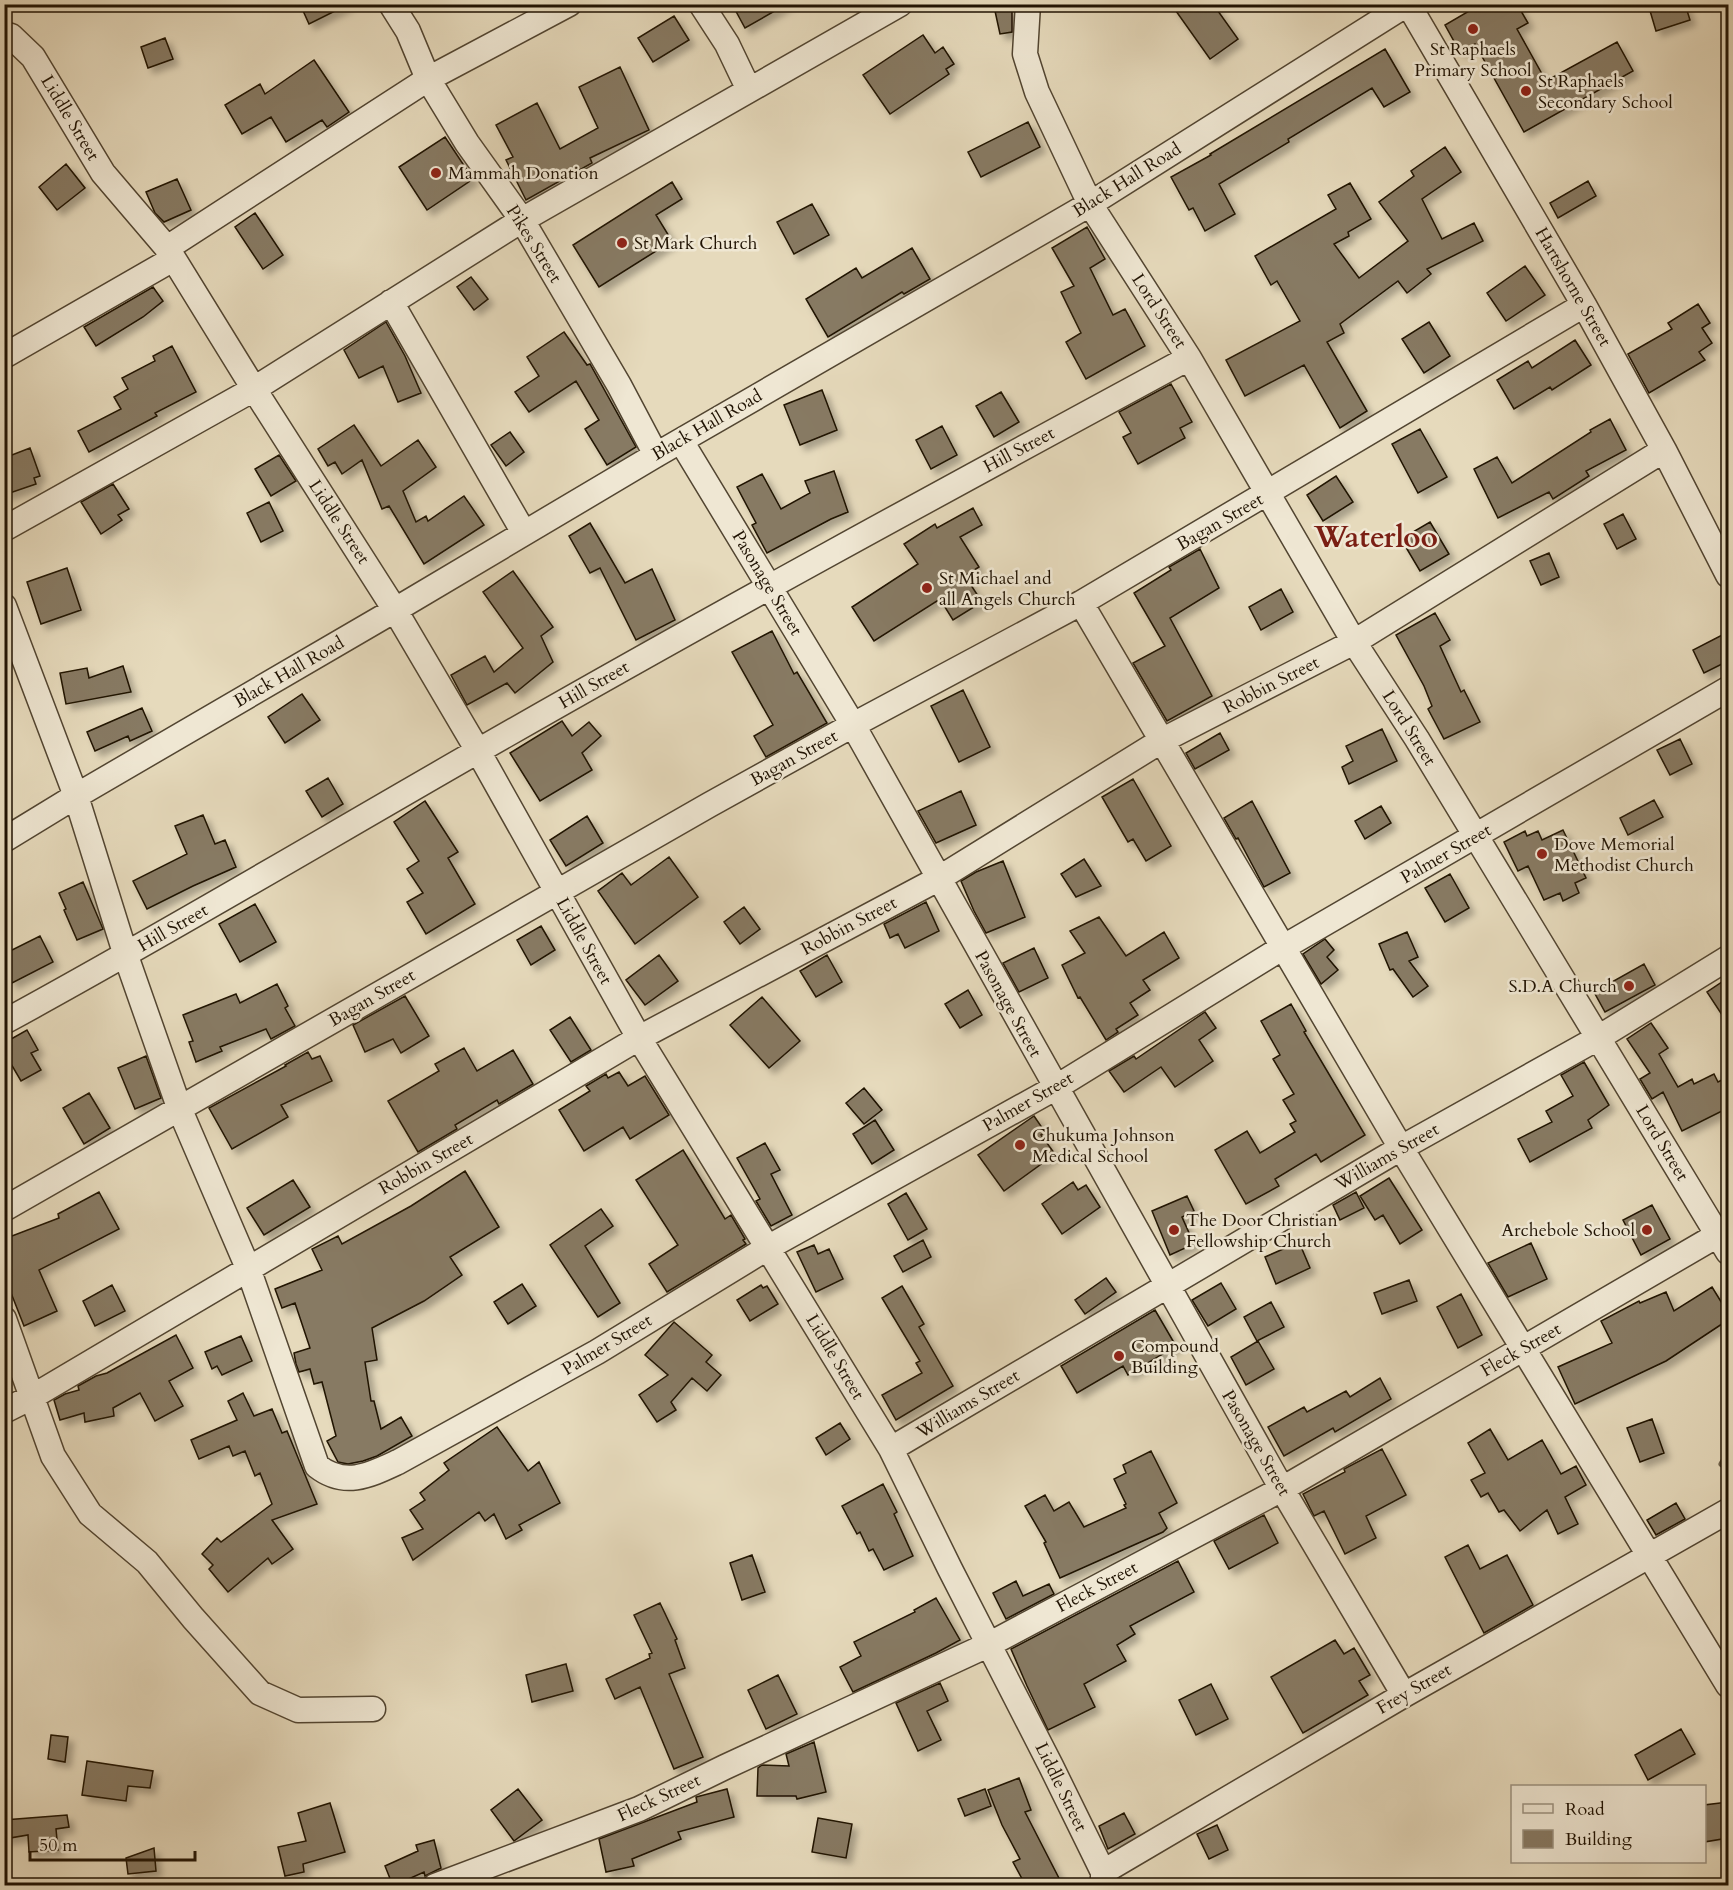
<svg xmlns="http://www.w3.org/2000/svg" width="1733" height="1890" font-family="Cardo,serif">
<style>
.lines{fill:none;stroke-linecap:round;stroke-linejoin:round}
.stream{stroke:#6f624c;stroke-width:7}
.building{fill:#877a63;stroke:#201303;stroke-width:1.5;filter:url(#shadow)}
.minor-casing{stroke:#524531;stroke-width:27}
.minor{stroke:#efe7d3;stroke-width:24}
.poi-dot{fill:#8f2418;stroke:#efe7d3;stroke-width:2}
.labels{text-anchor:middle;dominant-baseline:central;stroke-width:5;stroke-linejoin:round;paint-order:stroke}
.poi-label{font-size:18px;fill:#201303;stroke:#efe7d3;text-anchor:start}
.street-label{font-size:18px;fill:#201303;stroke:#efe7d3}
.town-label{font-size:30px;font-weight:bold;fill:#7a1f14;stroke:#efe7d3}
</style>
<defs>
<filter id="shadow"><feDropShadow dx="5.5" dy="5.5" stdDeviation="3" flood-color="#0004"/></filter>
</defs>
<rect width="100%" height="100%" fill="#e6dabc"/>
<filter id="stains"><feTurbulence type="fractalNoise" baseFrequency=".00333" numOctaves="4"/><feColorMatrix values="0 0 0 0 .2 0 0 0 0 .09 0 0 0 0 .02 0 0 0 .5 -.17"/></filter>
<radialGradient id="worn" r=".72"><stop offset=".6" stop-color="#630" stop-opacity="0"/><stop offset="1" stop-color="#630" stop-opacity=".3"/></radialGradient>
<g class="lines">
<path class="stream" d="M1722 1464 1728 1455"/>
</g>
<path class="building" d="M300 4H349L309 24Z
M732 4H787L745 28Z
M1171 4H1213L1238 39 1210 59Z
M1481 4H1517L1528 23 1517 29 1546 81 1617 42 1633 71 1524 132 1475 44 1460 52 1445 25Z
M1648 4H1685L1690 20 1656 31Z
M1012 7V32L1000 34 995 11Z
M674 16 689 40 653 62 638 38Z
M923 35 935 53 943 47 954 64 946 69 949 74 890 114 863 75Z
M165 38 173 59 148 68 141 47Z
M1385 49 1410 92 1384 107 1372 88 1288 139 1289 142 1219 184 1235 214 1205 231 1193 208 1189 210 1171 177 1211 155 1210 154Z
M314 60 349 112 327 127 322 120 286 142 271 117 242 134 225 105 260 84 265 94Z
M620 67 649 130 590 158 592 163 526 200 506 160 513 157 496 125 537 103 560 149 598 128 579 87Z
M1028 122 1040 147 981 177 968 152Z
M445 137 473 179 427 210 399 167Z
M1445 147 1461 172 1422 199 1442 239 1474 223 1483 241 1427 269 1431 274 1407 293 1398 281 1340 324 1344 333 1327 342 1367 411 1340 428 1304 365 1245 396 1226 360 1300 321 1277 281 1271 285 1255 256 1336 209 1328 195 1350 183 1371 219 1348 232 1349 236 1334 244 1359 278 1408 241 1379 202 1414 176 1411 171Z
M66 164 85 188 57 210 39 187Z
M177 179 191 210 164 222 155 213 146 192Z
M1588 181 1596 196 1558 218 1550 203Z
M672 182 682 199 656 215 672 241 599 287 573 245Z
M812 204 829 235 794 254 777 222Z
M255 213 283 255 263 269 235 227Z
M1087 227 1105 259 1090 268 1113 315 1125 309 1145 346 1086 379 1066 342 1081 333 1061 292 1074 286 1052 248Z
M912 248 930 279 904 294 902 292 828 337 806 299 856 268 862 278Z
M1525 266 1545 295 1506 321 1487 293Z
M471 277 488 299 474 310 457 287Z
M153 287 163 301 143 317 96 346 84 327Z
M1698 304 1710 323 1702 328 1712 343 1699 352 1705 360 1649 393 1628 354 1672 329 1668 323Z
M386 322 405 356 421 393 398 402 383 366 359 378 344 350Z
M1429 322 1450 356 1424 373 1402 339Z
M564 332 587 365 590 364 636 447 607 465 585 429 599 420 576 381 529 412 515 392 539 376 527 357Z
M1575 340 1591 365 1552 390 1550 387 1514 409 1497 380 1528 361 1532 368Z
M172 346 196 392 155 413 157 416 89 452 78 431 121 409 114 397 128 389 122 378 155 361 153 356Z
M1171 384 1192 422 1180 428 1185 438 1138 464 1123 437 1131 433 1119 412Z
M822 390 837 430 800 445 784 405Z
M1001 392 1019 422 994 437 976 406Z
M1610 419 1626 450 1586 471 1589 476 1553 499 1549 492 1498 518 1474 469 1497 457 1512 483 1591 432 1590 430Z
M354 425 381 466 418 440 436 467 403 491 416 522 426 516 428 521 464 496 484 525 424 564 389 506 382 509 362 460 342 474 335 462 328 466 318 449Z
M942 426 957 455 931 469 916 440Z
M1420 429 1447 477 1418 493 1392 444Z
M510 432 524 452 506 466 491 445Z
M30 448 40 476 34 478 36 484 4 495V458Z
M279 455 296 481 271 496 255 469Z
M834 471 848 512 831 519 767 553 752 525 756 523 737 487 762 474 781 509 810 493 805 481Z
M1336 476 1353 502 1323 521 1307 495Z
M113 484 129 509 118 515 122 520 101 534 81 502Z
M269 502 283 531 261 542 247 513Z
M973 508 982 525 960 537 979 567 965 576 982 602 953 620 940 599 874 641 852 607 918 564 904 544 935 524 937 528Z
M1623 514 1636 539 1617 549 1604 524Z
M1430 522 1449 554 1420 571 1401 539Z
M590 523 625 583 652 569 675 620 636 640 600 568 590 573 569 536Z
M1200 549 1219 588 1170 618 1212 696 1167 721 1133 663 1165 646 1134 593 1171 570 1169 567Z
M1549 553 1559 577 1541 585 1530 561Z
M67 568 81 610 41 624 27 582Z
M513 571 553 627 541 636 553 662 515 693 507 683 467 705 451 675 485 656 494 672 523 648 483 592Z
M1281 589 1293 612 1261 630 1249 607Z
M1435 613 1450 640 1440 646 1461 692 1464 690 1480 722 1444 739 1428 709 1432 706 1424 686 1396 635Z
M772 631 794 674 797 672 827 723 766 757 754 736 773 725 732 652Z
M1728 632V661L1704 673 1693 650Z
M123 666 131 692 66 704 60 673 87 668 89 678Z
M963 690 990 747 959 762 931 706Z
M302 694 320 720 285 743 268 717Z
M142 708 152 731 130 741 128 736 95 751 87 732Z
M562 721 572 736 589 722 601 736 582 753 592 770 540 801 510 753Z
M1382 729 1397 761 1349 784 1342 767 1353 761 1346 746Z
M1220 733 1229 750 1195 769 1186 753Z
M1680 739 1692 764 1670 775 1657 750Z
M328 778 343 804 322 817 306 791Z
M1133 779 1171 846 1146 861 1133 839 1128 842 1102 797Z
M961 791 976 825 936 843 918 811Z
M1654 800 1663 817 1628 835 1620 818Z
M425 801 458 852 448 858 475 904 426 934 407 902 423 893 407 869 419 861 394 822Z
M1252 801 1290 873 1264 887 1238 838 1236 839 1224 818Z
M1381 806 1391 823 1365 839 1355 821Z
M203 815 215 844 225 840 236 867 193 886 147 909 133 881 187 854 175 826Z
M587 816 603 843 566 866 550 840Z
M1563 830 1586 878 1575 883 1579 893 1563 901 1560 893 1544 900 1528 866 1518 871 1504 842 1525 831 1527 836 1538 831 1542 840Z
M669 857 698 897 635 944 598 891 622 873 631 885Z
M1084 859 1101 886 1076 897 1061 874Z
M1003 861 1025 917 986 933 974 911 961 881 976 872Z
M1450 874 1469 908 1445 922 1425 888Z
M83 882 103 929 77 940 64 910 66 909 59 893Z
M926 902 939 931 905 948 898 934 890 938 884 924Z
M255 904 276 942 240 962 219 924Z
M744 907 760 929 740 944 724 922Z
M1099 917 1126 956 1164 932 1179 958 1143 980 1150 990 1130 1003 1138 1015 1116 1029 1118 1032 1106 1040 1080 997 1078 998 1062 965 1085 953 1070 931Z
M541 926 555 950 531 965 517 940Z
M1407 932 1418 957 1409 961 1428 986 1413 997 1393 969 1390 970 1379 944Z
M40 936 53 962 12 983 4 968V954Z
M1325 939 1334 950 1327 957 1338 970 1321 984 1303 954Z
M1034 948 1048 978 1019 992 1003 963Z
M659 955 678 981 645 1005 626 980Z
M827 955 842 982 816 997 800 971Z
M1644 964 1655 985 1605 1012 1594 992Z
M1728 978V1024L1707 992Z
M277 984 288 1006 285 1008 295 1026 271 1039 266 1029 220 1047 222 1051 196 1062 189 1042 193 1041 183 1015 236 994 240 1003Z
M968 990 982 1015 960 1028 945 1004Z
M405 996 429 1036 401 1053 393 1039 365 1052 353 1025Z
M762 997 800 1041 769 1068 730 1025Z
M1291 1004 1306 1031 1304 1032 1365 1135 1321 1162 1316 1154 1275 1179 1279 1186 1246 1204 1215 1150 1247 1131 1260 1153 1295 1132 1290 1124 1296 1121 1283 1100 1294 1094 1273 1059 1280 1055 1261 1021Z
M1205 1012 1216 1028 1199 1040 1213 1061 1175 1087 1161 1067 1124 1092 1109 1071 1134 1056 1136 1059Z
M570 1017 591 1050 571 1062 550 1030Z
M1651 1023 1668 1048 1659 1054 1678 1087 1692 1079 1694 1084 1714 1074 1718 1082 1728 1077V1108L1682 1131 1663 1092 1652 1099 1640 1079 1650 1073 1627 1039Z
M27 1030 38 1050 31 1053 41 1070 21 1081 4 1052V1043Z
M464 1048 477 1071 513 1050 533 1084 499 1104 497 1100 455 1125 457 1129 418 1152 388 1101 439 1071 435 1064Z
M308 1052 312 1059 320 1056 332 1081 281 1105 288 1117 232 1149 209 1108 286 1066 285 1065Z
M146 1056 161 1098 135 1109 118 1068Z
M1584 1062 1609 1105 1588 1120 1592 1128 1530 1162 1518 1139 1552 1122 1546 1111 1573 1096 1561 1075Z
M619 1072 628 1086 645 1076 669 1115 630 1139 623 1127 584 1151 559 1110 590 1091 586 1086 606 1074 608 1078Z
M864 1088 882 1110 864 1124 846 1103Z
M89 1093 110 1128 84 1144 63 1108Z
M1034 1116 1045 1132 1041 1135 1055 1154 1004 1191 978 1155Z
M875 1120 894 1150 872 1164 853 1134Z
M765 1143 780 1170 771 1174 792 1215 771 1226 756 1201 760 1199 737 1158Z
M683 1150 725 1219 731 1215 745 1239 743 1240 746 1244 667 1292 649 1264 678 1245 636 1180Z
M465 1171 499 1227 450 1257 462 1275 424 1301 372 1328 377 1360 365 1362 371 1401H374L381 1429 401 1417 412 1436 377 1456 363 1461 348 1464 338 1462 327 1441 336 1436 322 1382 314 1384 310 1369 299 1372 296 1364 294 1353 310 1348 295 1303 282 1308 275 1289 322 1270 312 1249 338 1236 342 1244 411 1206Z
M1389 1178 1422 1230 1400 1244 1383 1215 1375 1220 1360 1196Z
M293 1180 310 1207 264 1235 247 1208Z
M1073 1182 1078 1190 1086 1185 1100 1207 1062 1234 1042 1204Z
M99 1192 119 1229 39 1270 57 1311 24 1326 4 1275V1239L59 1218 58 1214Z
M1356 1192 1364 1208 1340 1220 1333 1205Z
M906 1193 927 1229 908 1240 888 1204Z
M1187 1196 1194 1211 1182 1217 1194 1244 1170 1255 1152 1211Z
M1652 1205 1670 1239 1641 1255 1623 1220Z
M601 1209 613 1226 585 1246 620 1303 598 1317 550 1245Z
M923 1240 931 1257 903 1272 894 1256Z
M1299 1242 1310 1268 1276 1284 1265 1257Z
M1531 1243 1547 1279 1508 1297 1488 1263Z
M814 1245 818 1254 829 1249 843 1279 816 1292 797 1252Z
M1106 1278 1116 1292 1085 1314 1075 1300Z
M1409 1280 1417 1301 1382 1314 1374 1293Z
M1221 1283 1236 1309 1208 1326 1192 1300Z
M522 1284 536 1306 508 1324 494 1302Z
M112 1285 125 1311 95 1326 83 1301Z
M761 1285 763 1288 767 1286 778 1304 750 1321 737 1300Z
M902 1286 924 1324 919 1327 953 1386 896 1420 882 1395 922 1373 916 1363 920 1361 882 1298Z
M1712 1287 1728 1313V1320L1666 1361 1575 1404 1558 1367 1612 1343 1601 1321 1639 1301 1640 1303 1666 1292 1674 1311Z
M1461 1294 1482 1335 1458 1348 1437 1307Z
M1271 1302 1284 1327 1257 1341 1244 1317Z
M1155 1310 1176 1346 1128 1375 1123 1366 1077 1393 1061 1366Z
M674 1322 712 1355 706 1362 721 1375 707 1391 692 1378 671 1402 676 1410 657 1422 639 1395 668 1375 645 1355Z
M176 1335 193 1368 169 1381 183 1406 155 1421 140 1393 113 1408 114 1416 85 1422 84 1413 60 1420 54 1400 65 1394 79 1390 78 1386 96 1376 107 1373Z
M241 1336 252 1361 222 1375 217 1366 212 1369 205 1352Z
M1258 1341 1274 1369 1246 1385 1231 1357Z
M1380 1378 1391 1399 1335 1432 1333 1428 1284 1456 1268 1427 1304 1407 1307 1412 1346 1391 1350 1397Z
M243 1393 254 1416 272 1409 282 1433 287 1431 317 1504 272 1520 293 1549 272 1564 268 1558 228 1592 209 1569 213 1565 202 1554 217 1538 221 1542 272 1504 260 1473 255 1476 245 1451 233 1456 229 1446 199 1459 191 1440 237 1420 228 1401Z
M1652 1419 1664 1453 1640 1462 1627 1428Z
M840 1423 850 1439 826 1455 816 1438Z
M497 1427 528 1471 539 1462 560 1503 519 1525 522 1530 506 1539 494 1514 485 1521 479 1512 413 1560 402 1538 423 1529 410 1510 425 1500 420 1493 449 1470 444 1463Z
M1490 1429 1508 1460 1542 1440 1561 1474 1576 1466 1586 1485 1565 1497 1578 1524 1558 1534 1547 1510 1520 1531 1504 1510 1499 1512 1488 1493 1481 1497 1471 1480 1485 1473 1468 1443Z
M1382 1449 1406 1495 1366 1516 1376 1538 1345 1554 1324 1511 1314 1516 1303 1494 1345 1472 1344 1469Z
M1151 1451 1177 1503 1159 1513 1167 1528 1163 1532 1060 1578 1044 1543 1046 1542 1025 1506 1045 1495 1054 1511 1069 1502 1084 1527 1126 1508 1124 1505 1126 1504 1114 1479 1126 1473 1123 1465Z
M883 1484 897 1512 894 1514 913 1556 884 1570 873 1549 869 1551 860 1532 857 1534 842 1506Z
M1676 1503 1685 1519 1656 1535 1647 1520Z
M1264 1515 1278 1543 1229 1569 1214 1541Z
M1468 1545 1480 1569 1507 1555 1533 1605 1484 1633 1445 1557Z
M752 1555 765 1592 742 1600 730 1563Z
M1178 1561 1194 1592 1130 1626 1135 1634 1117 1645 1126 1661 1084 1684 1095 1707 1048 1730 1027 1686 1011 1649Z
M1016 1581 1023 1596 1049 1584 1054 1594 1006 1619 993 1593Z
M936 1598 960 1640 936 1653 853 1692 840 1667 861 1656 854 1642 915 1612 914 1610Z
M660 1603 677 1639 675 1640 685 1668 669 1674 703 1757 674 1769 640 1687 615 1699 606 1679 650 1658 649 1654 652 1653 634 1615Z
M1335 1640 1344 1654 1354 1648 1370 1675 1359 1681 1368 1695 1303 1733 1271 1677Z
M566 1664 573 1691 532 1702 526 1675Z
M778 1675 797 1714 766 1729 748 1690Z
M940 1683 948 1701 927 1711 941 1740 918 1751 896 1703Z
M1211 1684 1228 1719 1196 1735 1179 1700Z
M1681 1729 1695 1754 1648 1780 1635 1755Z
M51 1735 68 1737 65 1762 48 1759Z
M814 1742 826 1792 797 1799 796 1796H757L758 1768 762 1765 789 1766 786 1754Z
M87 1761 153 1771 150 1788 128 1786 126 1801 82 1795Z
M1019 1778 1031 1810 1025 1812 1063 1886H1026L1013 1862 1020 1859 1002 1825 988 1790Z
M518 1789 542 1820 514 1841 491 1810Z
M727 1789 734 1817 678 1832 681 1839 632 1859 634 1866 606 1872 599 1839 697 1802 696 1797Z
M985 1789 991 1806 965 1816 958 1799Z
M1728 1802V1838L1704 1842V1805Z
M330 1803 345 1852 303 1864 304 1872 285 1876 278 1847 306 1841 298 1813Z
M1124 1813 1135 1834 1108 1849 1099 1826Z
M67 1815 69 1827 56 1829 58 1850 29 1852 28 1835 4 1839V1820Z
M818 1818 852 1824 846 1858 812 1852Z
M1217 1825 1228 1850 1209 1859 1197 1834Z
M434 1840 441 1868 425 1876 424 1872 393 1886 385 1866 418 1851 416 1845Z
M154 1848 156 1871 128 1874 126 1858Z"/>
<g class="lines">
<defs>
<path id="minor" d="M391 4 408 31 428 79 467 143 522 220 619 385 656 455
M701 4 727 44 749 90
M1028 4 1025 54 1037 92 1090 204 1189 358 1354 642 1417 739 1728 1252
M1408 4 1584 305 1664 450 1728 575
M4 34 11 36 33 57 103 173 167 248 254 389 395 610 478 751 639 1038 891 1449 950 1569 1051 1766 1103 1872V1886
M167 248 428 79 569 4
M391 302 524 533
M4 356 173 259
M681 441 853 725 1282 1489 1404 1695
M4 529 254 389 522 220 900 4
M1081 603 1401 1148 1728 1685
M4 606 76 796 126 956 180 1110 248 1268 317 1466C345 1488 370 1475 398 1462L597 1352 769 1247 1055 1088 1282 948 1728 689
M4 840 76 796 395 610 656 455 1090 204 1407 4
M4 1022C164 935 321 841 478 751 713 616 951 487 1189 358
M4 1209 709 805 853 725 1081 603 1584 305
M4 1319 53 1456 90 1514 147 1562 193 1618 260 1693 298 1710 373 1709
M4 1411 32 1397 639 1038 938 879 1161 741 1354 642 1664 450
M891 1449 1401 1148 1598 1038 1728 958
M1103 1872 1404 1695 1728 1511
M435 1886 639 1809 725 1767 990 1644 1282 1489 1728 1229"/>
</defs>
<use href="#minor" class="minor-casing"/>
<use href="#minor" class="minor"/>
</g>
<g class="poi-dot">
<circle cx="1473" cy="29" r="6"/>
<circle cx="1526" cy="91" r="6"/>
<circle cx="436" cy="173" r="6"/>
<circle cx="622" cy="243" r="6"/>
<circle cx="927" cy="588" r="6"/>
<circle cx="1542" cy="854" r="6"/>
<circle cx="1629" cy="986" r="6"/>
<circle cx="1020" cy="1145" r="6"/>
<circle cx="1174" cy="1230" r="6"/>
<circle cx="1647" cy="1230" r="6"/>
<circle cx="1119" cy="1356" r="6"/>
</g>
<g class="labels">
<g class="poi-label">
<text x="1473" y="49" text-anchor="middle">St Raphaels<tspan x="1473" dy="21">Primary School</tspan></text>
<text x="1538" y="81">St Raphaels<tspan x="1538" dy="21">Secondary School</tspan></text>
<text x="448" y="173">Mammah Donation</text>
<text x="634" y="243">St Mark Church</text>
<text x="939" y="578">St Michael and<tspan x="939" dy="21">all Angels Church</tspan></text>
<text x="1554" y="844">Dove Memorial<tspan x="1554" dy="21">Methodist Church</tspan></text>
<text x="1617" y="986" text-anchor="end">S.D.A Church</text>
<text x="1032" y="1135">Chukuma Johnson<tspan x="1032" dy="21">Medical School</tspan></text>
<text x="1186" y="1220">The Door Christian<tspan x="1186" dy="21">Fellowship Church</tspan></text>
<text x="1635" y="1230" text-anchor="end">Archebole School</text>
<text x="1131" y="1346">Compound<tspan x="1131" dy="21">Building</tspan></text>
</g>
<g class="street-label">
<text transform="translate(70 118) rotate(59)">Liddle Street</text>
<text transform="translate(1127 180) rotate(-32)">Black Hall Road</text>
<text transform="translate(534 244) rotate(58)">Pikes Street</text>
<text transform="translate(1573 287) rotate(60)">Hartshorne Street</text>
<text transform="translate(1159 311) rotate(57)">Lord Street</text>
<text transform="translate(707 425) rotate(-30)">Black Hall Road</text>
<text transform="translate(1019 450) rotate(-28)">Hill Street</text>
<text transform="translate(339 522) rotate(57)">Liddle Street</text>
<text transform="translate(1220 522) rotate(-30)">Bagan Street</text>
<text transform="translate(767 583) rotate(59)">Pasonage Street</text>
<text transform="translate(289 672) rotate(-30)">Black Hall Road</text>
<text transform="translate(594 685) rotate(-30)">Hill Street</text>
<text transform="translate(1271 685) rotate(-27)">Robbin Street</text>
<text transform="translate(1409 728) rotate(58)">Lord Street</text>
<text transform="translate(794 758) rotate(-29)">Bagan Street</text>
<text transform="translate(1446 854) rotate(-30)">Palmer Street</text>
<text transform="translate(849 926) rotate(-28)">Robbin Street</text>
<text transform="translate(173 928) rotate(-30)">Hill Street</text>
<text transform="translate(584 941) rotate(61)">Liddle Street</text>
<text transform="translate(372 998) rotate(-30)">Bagan Street</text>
<text transform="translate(1008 1004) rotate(61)">Pasonage Street</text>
<text transform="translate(1028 1102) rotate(-30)">Palmer Street</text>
<text transform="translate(1662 1143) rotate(59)">Lord Street</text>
<text transform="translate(1387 1157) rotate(-30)">Williams Street</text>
<text transform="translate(426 1164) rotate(-30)">Robbin Street</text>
<text transform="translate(607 1345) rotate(-31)">Palmer Street</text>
<text transform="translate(1521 1350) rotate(-30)">Fleck Street</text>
<text transform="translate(835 1357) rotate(59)">Liddle Street</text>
<text transform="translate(968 1404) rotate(-31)">Williams Street</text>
<text transform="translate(1256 1443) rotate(60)">Pasonage Street</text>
<text transform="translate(1097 1587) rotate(-28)">Fleck Street</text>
<text transform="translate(1414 1689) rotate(-30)">Frey Street</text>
<text transform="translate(1061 1787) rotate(64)">Liddle Street</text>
<text transform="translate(659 1798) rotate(-25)">Fleck Street</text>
</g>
<g class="town-label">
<text x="1376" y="537">Waterloo</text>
</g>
</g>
<rect width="1733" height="1890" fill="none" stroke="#e6dabc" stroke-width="24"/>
<rect x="6" y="6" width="1721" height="1878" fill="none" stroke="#201303" stroke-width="3"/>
<rect x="12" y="12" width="1709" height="1866" fill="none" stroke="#201303" stroke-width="1.5"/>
<rect x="1511" y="1785" width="195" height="78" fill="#efe7d3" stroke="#9c9280" stroke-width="1.5"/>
<rect x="1523" y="1804" width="30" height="9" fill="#efe7d3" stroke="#9c9280" stroke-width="1.5"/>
<text x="1565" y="1815" font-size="18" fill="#201303">Road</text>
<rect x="1523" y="1830" width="30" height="18" fill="#877a63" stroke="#9c9280" stroke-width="1.5"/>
<text x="1565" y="1845" font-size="18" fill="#201303">Building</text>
<path d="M30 1851v9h165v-9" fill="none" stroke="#201303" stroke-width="3"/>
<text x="39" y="1851" font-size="18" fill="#201303" stroke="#efe7d3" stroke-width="4.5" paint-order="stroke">50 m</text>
<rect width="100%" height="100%" filter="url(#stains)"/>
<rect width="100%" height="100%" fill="url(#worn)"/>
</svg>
